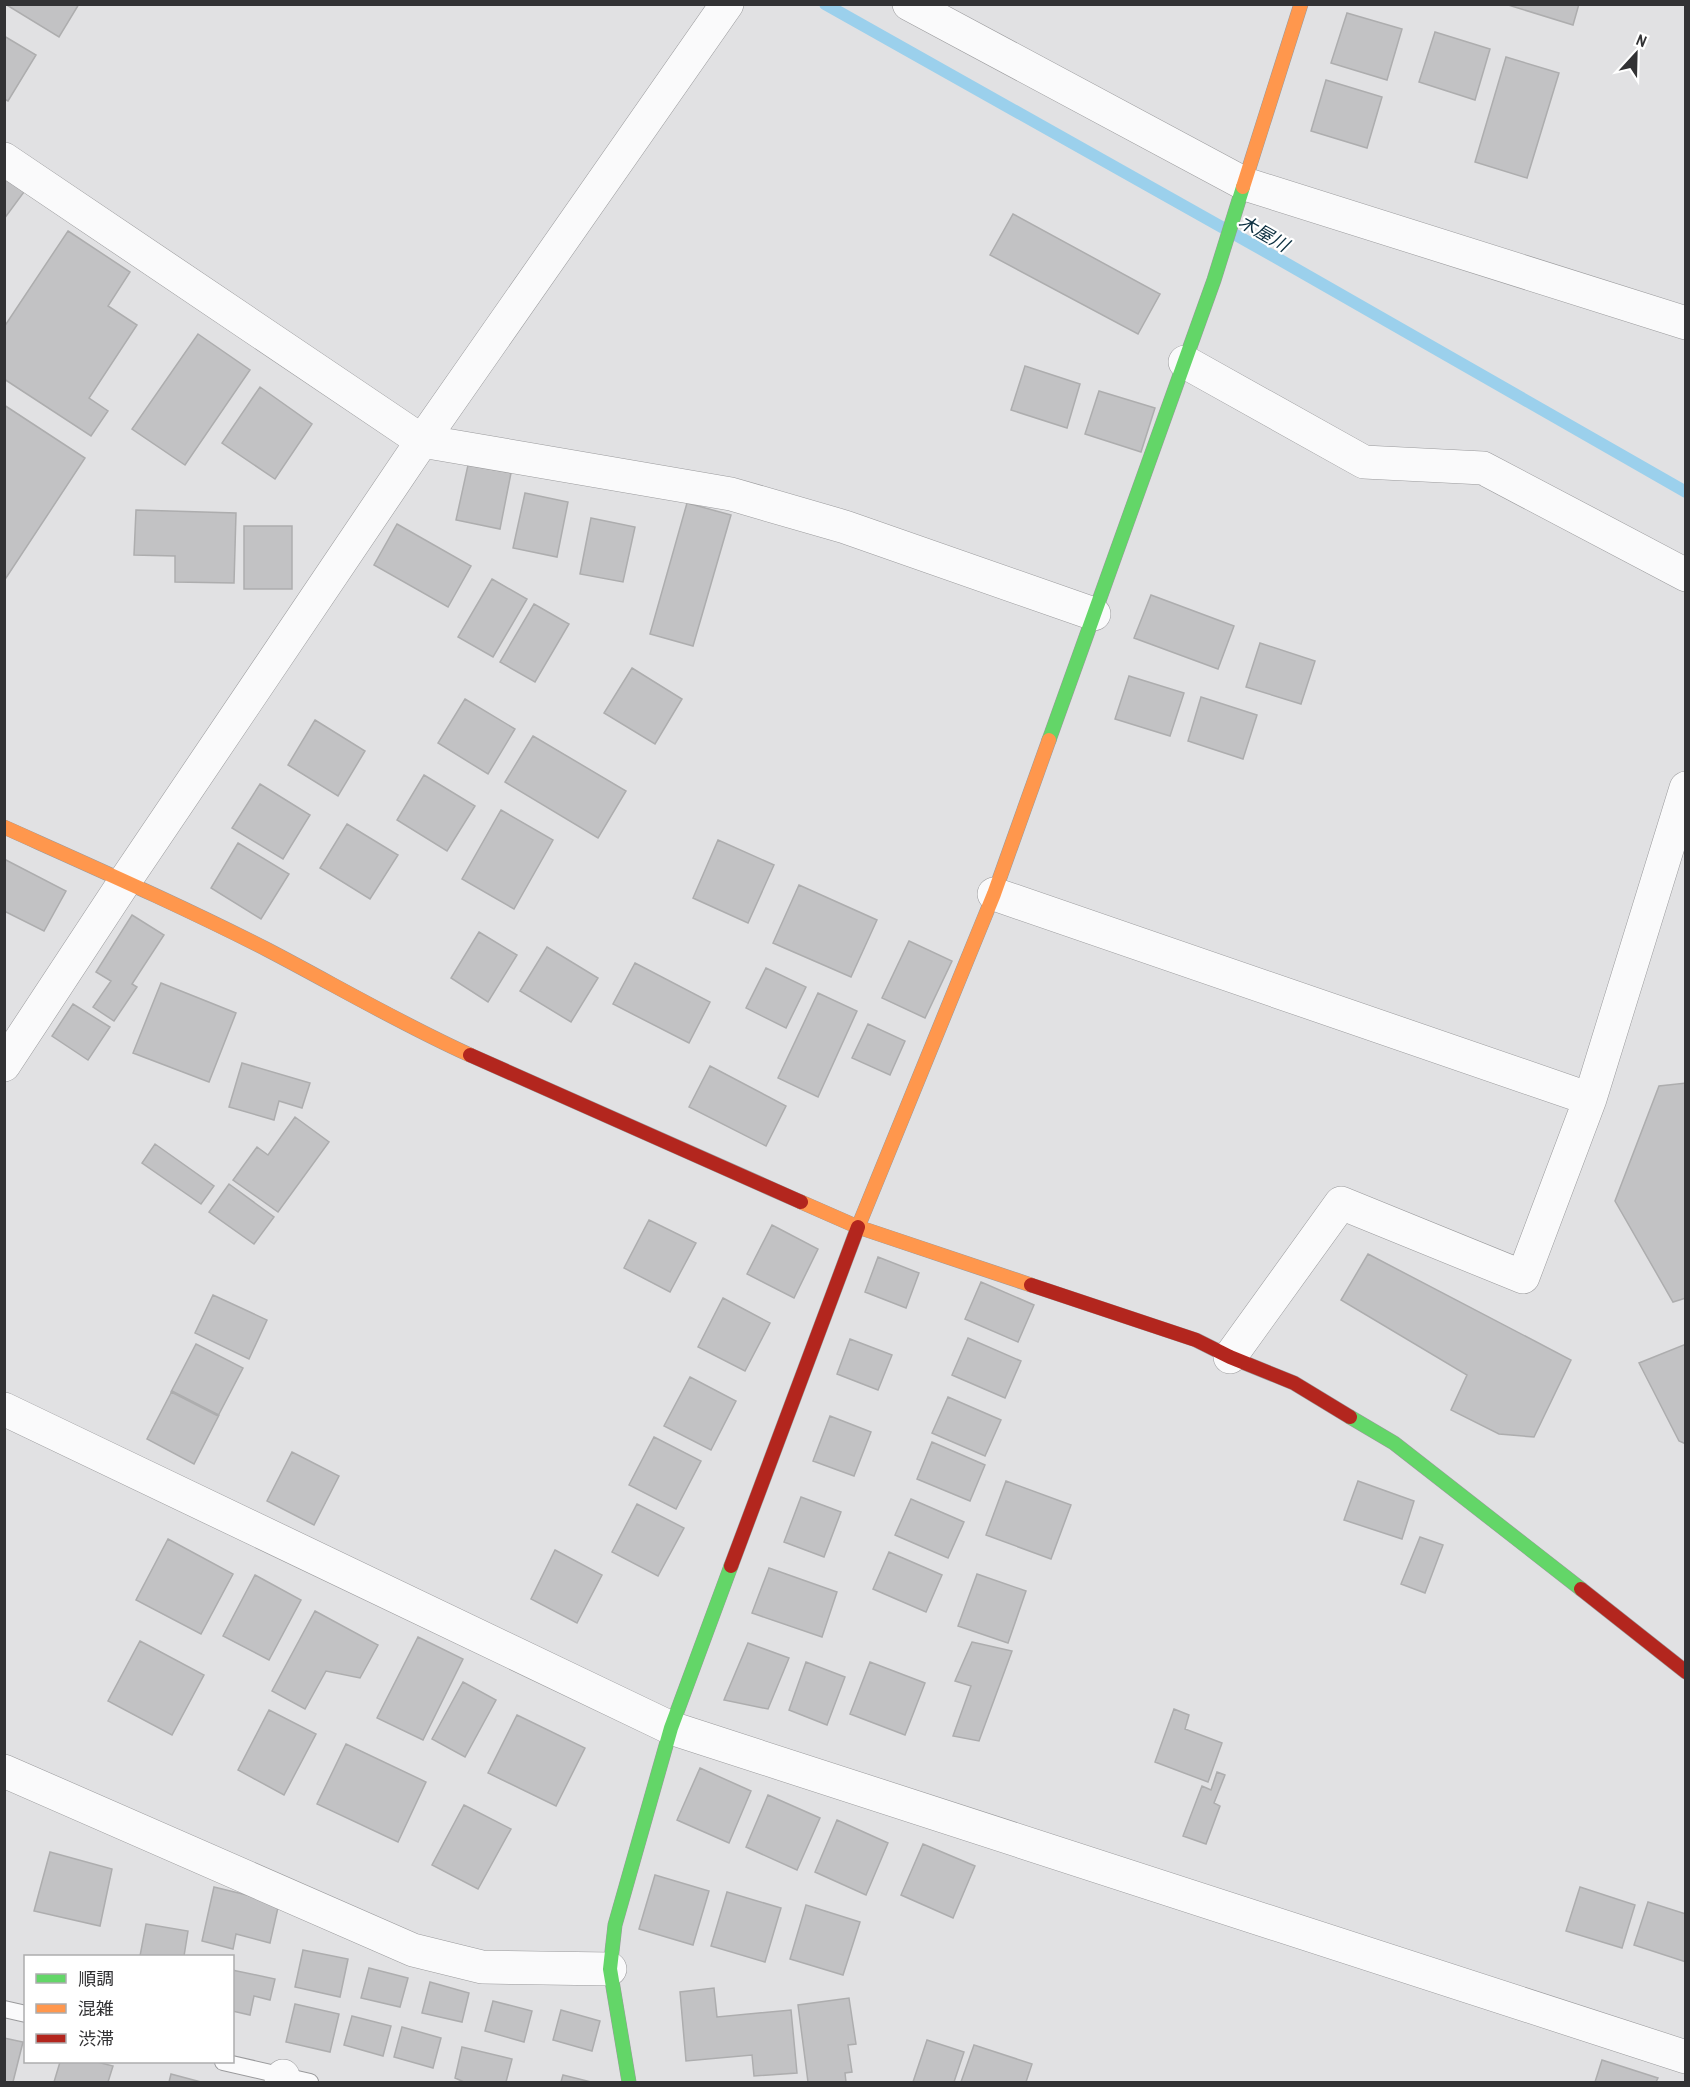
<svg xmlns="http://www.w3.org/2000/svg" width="1690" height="2087" font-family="'Archivo Narrow','Noto Sans JP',sans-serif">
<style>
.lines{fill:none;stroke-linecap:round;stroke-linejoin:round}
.stream{stroke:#9bd0ec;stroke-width:12}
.building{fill:#c2c2c4;stroke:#adadae;stroke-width:1.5}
.lane-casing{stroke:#9a9a9c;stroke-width:18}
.street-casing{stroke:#9a9a9c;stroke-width:34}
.fast-casing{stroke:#9a9a9c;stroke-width:15}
.slow-casing{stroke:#9a9a9c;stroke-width:15}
.jam-casing{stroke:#9a9a9c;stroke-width:15}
.lane{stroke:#fafafb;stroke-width:16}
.street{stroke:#fafafb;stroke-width:33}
.fast{stroke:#63d668;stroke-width:14}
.slow{stroke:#ff974d;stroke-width:14}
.jam{stroke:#b3261e;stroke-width:14}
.labels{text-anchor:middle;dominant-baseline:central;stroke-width:4.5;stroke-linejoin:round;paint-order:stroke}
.water-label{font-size:18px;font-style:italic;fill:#0b2e3f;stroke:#fff}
</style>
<rect width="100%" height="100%" fill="#e1e1e3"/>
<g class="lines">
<path class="stream" d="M825 4 1275 257 1686 492"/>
</g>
<path class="building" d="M5 4H79L59 37Z
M1505 4H1579L1573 25Z
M1347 13 1402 29 1387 80 1331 63Z
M1435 32 1490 49 1475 100 1419 82Z
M4 36 36 55 8 101 4 99Z
M1506 57 1559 73 1527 178 1475 162Z
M1326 80 1382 97 1367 148 1311 131Z
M4 178 24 192 4 219Z
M1013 214 1160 294 1138 334 990 255Z
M68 231 130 272 108 306 137 325 89 398 108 411 91 436 4 379V327Z
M198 334 250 370 185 465 132 429Z
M1025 366 1080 384 1067 428 1011 410Z
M260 387 312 424 275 479 222 443Z
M1099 391 1155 408 1141 452 1085 434Z
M4 405 85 458 4 581Z
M468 465 511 473 500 529 456 520Z
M525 493 568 502 557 557 513 548Z
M687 503 731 515 693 646 650 634Z
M136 510 236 513 234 583 175 582V556L134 555Z
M591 518 635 527 623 582 580 574Z
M397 524 471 566 448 607 374 565Z
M244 526H292V589H244Z
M492 579 527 599 493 657 458 637Z
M1151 595 1234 626 1218 669 1134 638Z
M534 604 569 624 535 682 500 662Z
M1260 643 1315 661 1301 704 1246 687Z
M632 668 682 699 655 744 604 713Z
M1129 676 1184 693 1170 736 1115 719Z
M1201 697 1257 715 1243 759 1188 741Z
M465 699 515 729 488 774 438 743Z
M315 720 365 751 338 796 288 765Z
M533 736 626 791 598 838 505 782Z
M424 775 475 806 447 851 397 820Z
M260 784 310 815 283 859 232 828Z
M501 810 553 840 514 909 462 879Z
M347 824 398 855 370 899 320 868Z
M718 840 774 865 748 923 693 898Z
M238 843 289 874 261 919 211 888Z
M4 859 66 891 44 931 4 911Z
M799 885 877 920 851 977 773 943Z
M132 915 164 935 132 984 137 987 114 1021 93 1007 111 981 96 972Z
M479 932 517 955 488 1002 451 978Z
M909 941 952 961 925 1018 882 998Z
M547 947 598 978 571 1022 520 991Z
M635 963 710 1002 689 1043 613 1004Z
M766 968 806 987 786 1028 746 1008Z
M161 983 236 1013 209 1082 133 1053Z
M818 993 857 1011 818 1097 778 1078Z
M73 1004 110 1027 88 1060 52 1036Z
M868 1024 905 1041 890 1075 852 1058Z
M242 1063 310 1083 302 1108 279 1101 274 1120 229 1107Z
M710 1066 786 1106 766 1146 689 1107Z
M1686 1083V1298L1673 1302 1615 1201 1659 1086Z
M295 1117 329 1142 278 1212 233 1180 257 1147 268 1155Z
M155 1144 214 1186 201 1204 142 1163Z
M229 1184 274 1217 254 1244 209 1212Z
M649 1220 696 1243 670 1292 624 1268Z
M772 1225 818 1249 794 1298 747 1274Z
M1368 1254 1571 1360 1534 1437 1499 1434 1451 1410 1467 1375 1341 1300Z
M878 1257 919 1273 906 1308 865 1292Z
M981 1282 1034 1305 1018 1342 965 1319Z
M213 1295 267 1320 249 1359 195 1333Z
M723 1298 770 1323 745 1371 698 1347Z
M968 1338 1021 1361 1005 1398 952 1375Z
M850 1339 892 1355 878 1390 837 1374Z
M196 1344 243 1368 218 1416 171 1392Z
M1686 1344V1444L1679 1441 1639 1363Z
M690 1377 736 1401 711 1450 664 1426Z
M172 1391 219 1415 194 1464 147 1439Z
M948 1397 1001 1420 985 1456 932 1433Z
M830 1416 871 1432 854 1476 813 1461Z
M654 1437 701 1461 676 1509 629 1485Z
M932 1442 985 1465 970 1501 917 1479Z
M292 1452 339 1476 314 1525 267 1501Z
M1006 1481 1071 1505 1051 1559 986 1535Z
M1358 1481 1414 1501 1402 1539 1344 1520Z
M801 1497 841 1512 824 1557 784 1542Z
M911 1499 964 1522 948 1558 895 1535Z
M637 1504 684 1528 658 1576 612 1552Z
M1420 1537 1443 1545 1425 1593 1401 1584Z
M168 1539 233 1574 201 1634 136 1600Z
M555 1550 602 1575 577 1623 531 1599Z
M889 1552 942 1575 926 1612 873 1589Z
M769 1568 837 1592 822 1637 752 1613Z
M977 1574 1026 1591 1008 1643 958 1626Z
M255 1575 301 1600 269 1660 223 1636Z
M315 1611 378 1645 360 1678 326 1671 305 1709 272 1691Z
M418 1637 463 1659 423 1740 377 1718Z
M140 1641 204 1675 172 1735 108 1701Z
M972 1642 1012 1651 979 1741 953 1736 971 1686 955 1681Z
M748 1643 789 1658 768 1709 724 1700Z
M806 1662 845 1677 827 1725 789 1710Z
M870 1662 925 1683 905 1735 850 1714Z
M463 1682 496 1700 465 1757 432 1739Z
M1174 1709 1189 1715 1185 1729 1222 1743 1208 1782 1155 1762Z
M269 1710 316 1734 284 1795 238 1770Z
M517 1715 585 1748 556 1806 488 1773Z
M346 1744 426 1782 398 1842 317 1804Z
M700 1768 751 1791 729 1843 677 1820Z
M1217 1772 1225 1775 1214 1803 1220 1806 1206 1844 1183 1836 1202 1786 1211 1790Z
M768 1795 820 1818 797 1870 746 1847Z
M464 1805 511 1829 478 1889 432 1865Z
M837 1820 888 1843 866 1895 815 1872Z
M923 1844 975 1866 953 1918 901 1895Z
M50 1852 112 1869 100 1926 34 1911Z
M655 1875 709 1891 693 1945 639 1929Z
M214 1887 279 1903 270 1943 236 1934 233 1949 202 1941Z
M1580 1887 1635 1905 1622 1948 1566 1931Z
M727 1892 781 1908 765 1962 711 1946Z
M1648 1902 1686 1914V1962L1634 1945Z
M806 1905 860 1922 843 1975 790 1959Z
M146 1924 188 1931 184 1956H140Z
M303 1950 348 1959 340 1997 295 1987Z
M369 1968 408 1978 400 2007 361 1998Z
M232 1970 275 1979 270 2000 254 1996 250 2015 232 2011Z
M430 1982 469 1993 462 2022 422 2013Z
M714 1988 717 2017 791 2010 797 2073 754 2076 752 2055 686 2061 680 1992Z
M849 1998 856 2044 848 2045 852 2072 845 2073 846 2082H808L798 2005Z
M493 2001 532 2011 524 2042 485 2031Z
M295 2004 339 2014 330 2052 286 2042Z
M561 2010 600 2021 592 2051 553 2040Z
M352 2016 391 2026 383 2056 344 2045Z
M402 2027 441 2038 433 2068 394 2057Z
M4 2038 23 2042 13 2082H4Z
M927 2040 964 2052 954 2082H913Z
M974 2045 1032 2064 1026 2082H961Z
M462 2047 512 2059 506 2082H464L455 2078Z
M1602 2060 1658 2078 1656 2082H1595Z
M60 2062H97L113 2066 108 2082H54Z
M171 2074 201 2082H169Z
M563 2075 591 2082H561Z"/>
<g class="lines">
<defs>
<path id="lane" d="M4 2009 26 2014
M223 2062 310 2082"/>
<path id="street" d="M909 4 1245 184 1686 323
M4 159 422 441 731 494 845 527 1094 614
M1185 362 1364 462 1483 468 1686 575
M994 894 1590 1099
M4 1065 125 881 422 441 727 4
M1230 1357 1341 1203 1523 1277 1590 1099 1686 788
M4 1409 671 1728 1686 2057
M4 1771 413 1950 482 1967 610 1969
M281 2082 283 2076"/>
<path id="fast" d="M1049 740 1214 280 1243 187
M1350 1417 1394 1443 1581 1589
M629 2082 610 1969 615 1925 671 1728 731 1566"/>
<path id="slow" d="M1243 187 1301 4
M4 827C93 867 182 906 268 950 335 985 401 1024 470 1055
M801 1202 858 1227 1031 1285
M858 1227 994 894 1049 740"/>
<path id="jam" d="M470 1055 801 1202
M1031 1285 1196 1340 1230 1357 1294 1383 1350 1417
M731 1566 858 1227
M1581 1589 1686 1672"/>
</defs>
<use href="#lane" class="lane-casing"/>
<use href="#street" class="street-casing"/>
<use href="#fast" class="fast-casing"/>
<use href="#slow" class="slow-casing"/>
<use href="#jam" class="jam-casing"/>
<use href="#lane" class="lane"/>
<use href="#street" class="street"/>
<use href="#fast" class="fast"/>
<use href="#slow" class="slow"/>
<use href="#jam" class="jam"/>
</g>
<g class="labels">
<g class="water-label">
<text transform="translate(1264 233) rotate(30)">木屋川</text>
</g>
</g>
<rect width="1690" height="2087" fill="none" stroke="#323234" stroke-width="12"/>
<rect x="24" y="1955" width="210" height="108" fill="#ffffff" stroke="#adadae" stroke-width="1.5"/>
<rect x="36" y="1974" width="30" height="9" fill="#63d668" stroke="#adadae" stroke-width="1.5"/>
<text x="78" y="1985" font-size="18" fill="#323234">順調</text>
<rect x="36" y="2004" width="30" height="9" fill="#ff974d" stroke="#adadae" stroke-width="1.5"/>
<text x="78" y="2015" font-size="18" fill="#323234">混雑</text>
<rect x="36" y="2034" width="30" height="9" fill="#b3261e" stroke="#adadae" stroke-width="1.5"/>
<text x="78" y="2045" font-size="18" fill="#323234">渋滞</text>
<g transform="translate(1636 54) rotate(22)" stroke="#ffffff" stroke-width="4.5" paint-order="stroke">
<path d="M0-4.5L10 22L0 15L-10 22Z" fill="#323234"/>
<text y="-9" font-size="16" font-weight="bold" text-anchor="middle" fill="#323234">N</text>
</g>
</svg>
